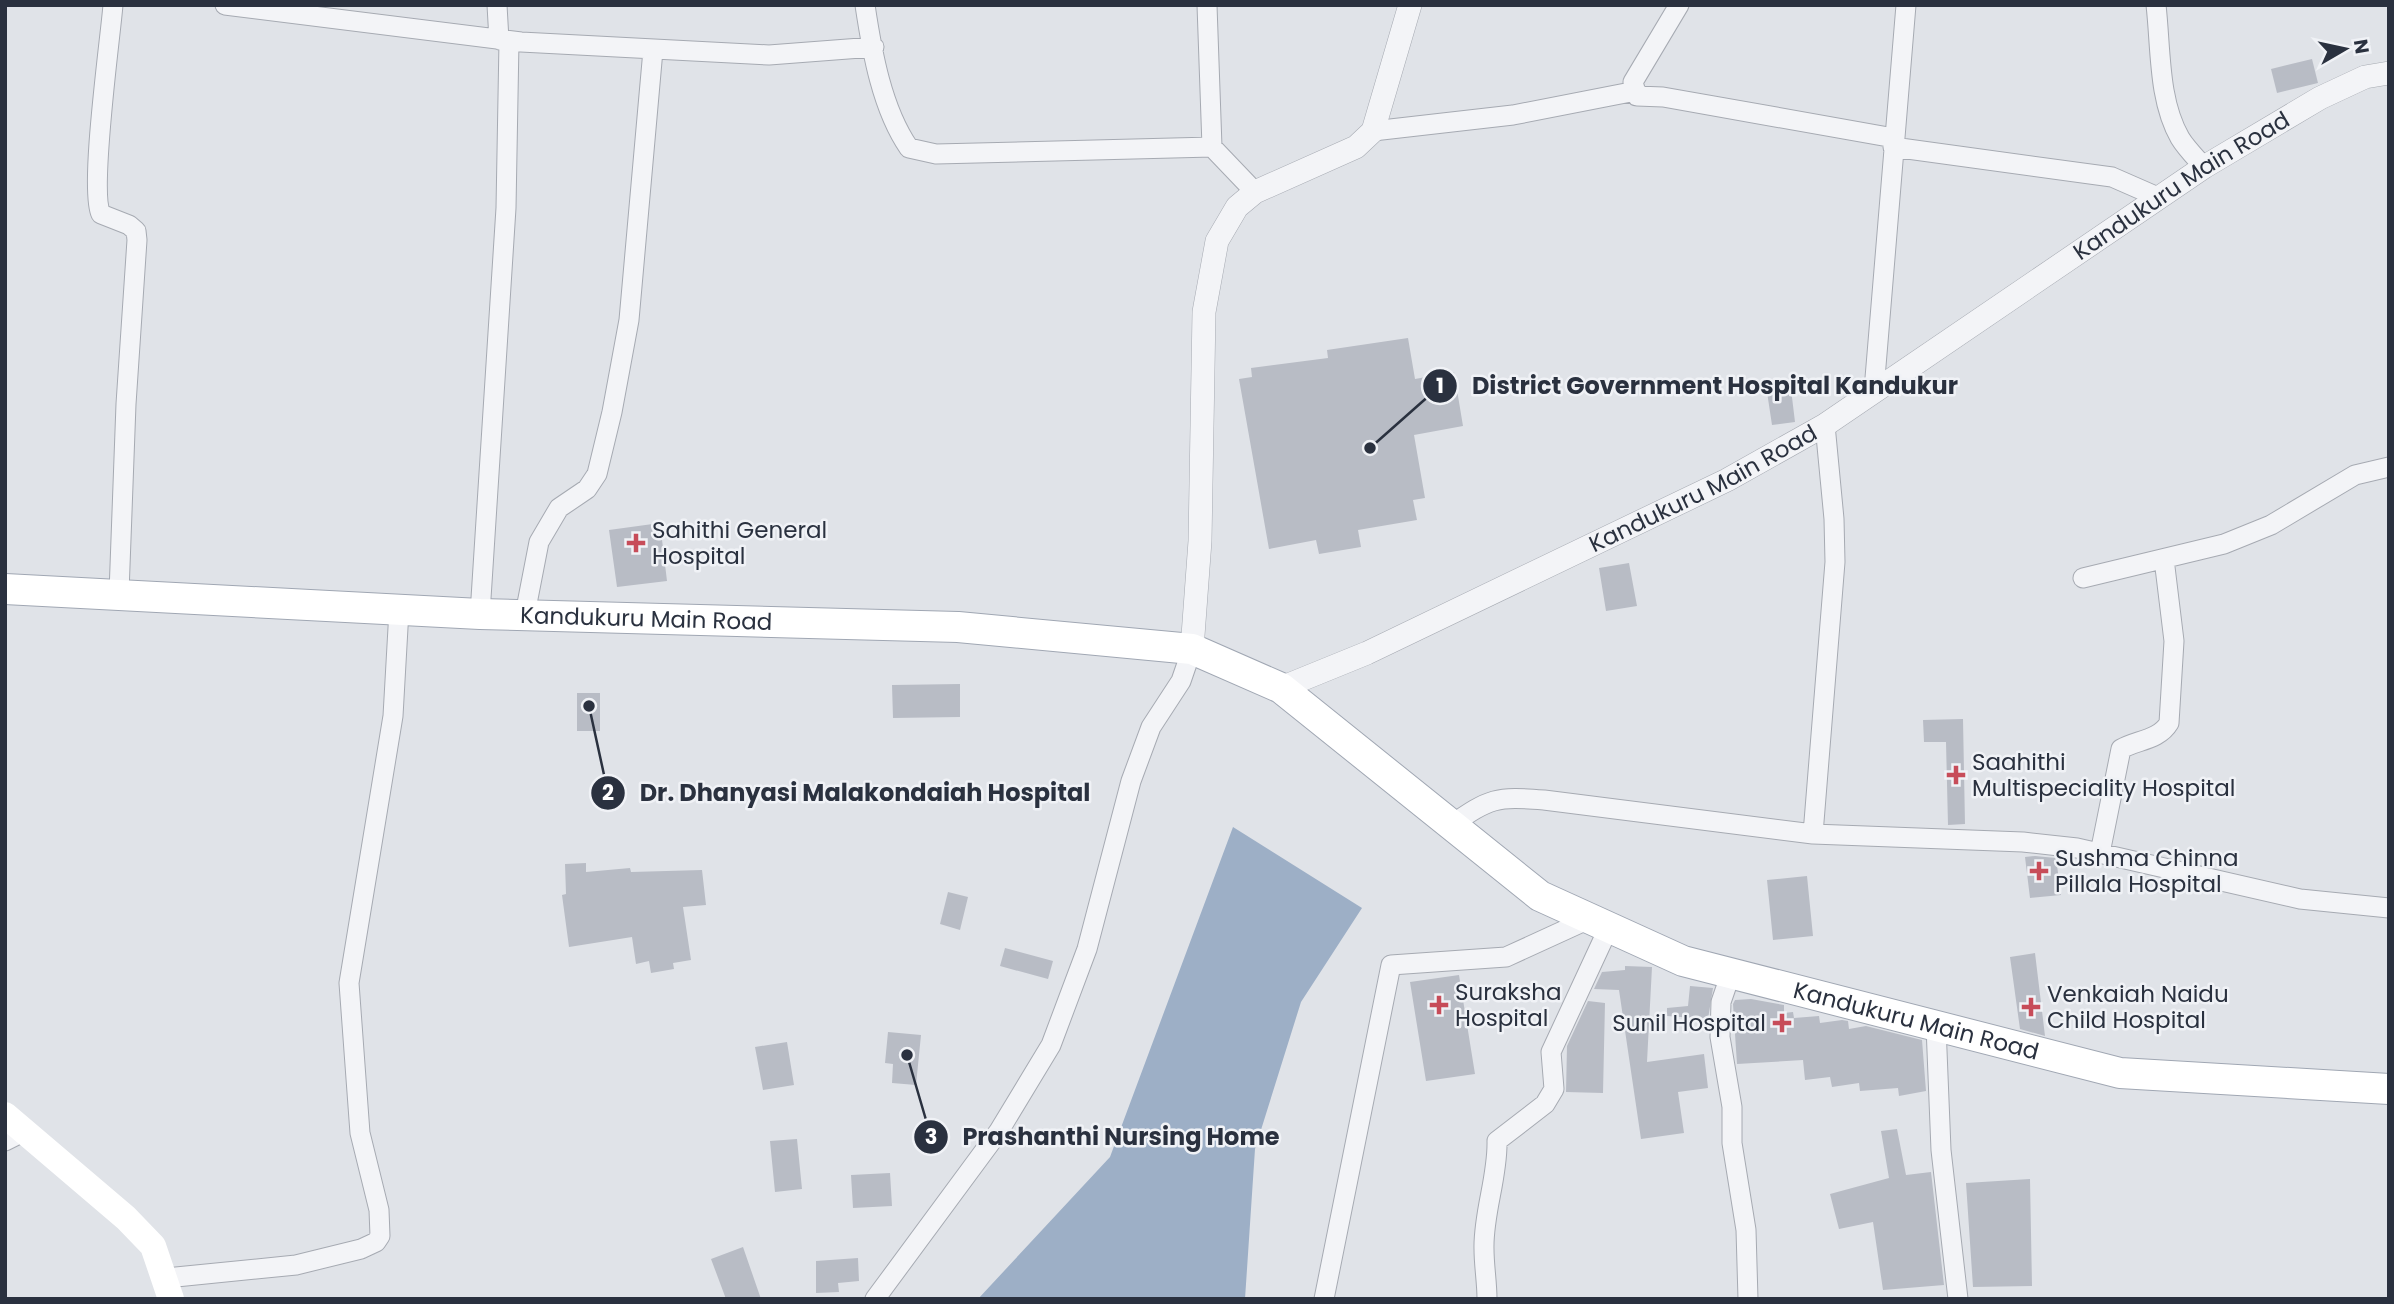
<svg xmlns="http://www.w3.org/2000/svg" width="2394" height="1304" font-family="Poppins,sans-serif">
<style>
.water{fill:#9dafc6}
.building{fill:#b8bcc5}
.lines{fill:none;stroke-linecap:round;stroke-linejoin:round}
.minor-casing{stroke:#a6aab2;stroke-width:21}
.tertiary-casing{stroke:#a6aab2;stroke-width:24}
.primary-casing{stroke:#a0a7b3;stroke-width:32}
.minor{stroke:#f3f4f7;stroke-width:19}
.tertiary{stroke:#f3f4f7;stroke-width:23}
.secondary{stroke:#fff;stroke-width:26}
.primary{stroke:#fff;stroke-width:30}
.poi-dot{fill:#c74c59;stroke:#f0f2f6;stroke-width:2.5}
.labels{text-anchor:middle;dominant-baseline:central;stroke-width:5;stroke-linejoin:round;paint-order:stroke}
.street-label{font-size:23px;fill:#2a313f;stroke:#f0f2f6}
.poi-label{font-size:23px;fill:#2a313f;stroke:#f0f2f6;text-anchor:start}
.leader{fill:none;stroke:#2a313f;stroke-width:2.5}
.callout-dot{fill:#2a313f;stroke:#f0f2f6;stroke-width:2.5}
.mark-label{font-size:21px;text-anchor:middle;font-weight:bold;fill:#fff}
.callout-label{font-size:24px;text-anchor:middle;font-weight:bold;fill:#2a313f;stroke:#f0f2f6;stroke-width:5;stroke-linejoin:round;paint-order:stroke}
</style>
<rect width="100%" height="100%" fill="#e0e3e8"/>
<path class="water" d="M1233 827 1362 908 1301 1002 1255 1149 1245 1299H978L1110 1157Z"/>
<path class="building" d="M2312 59 2318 83 2277 93 2271 69Z
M1408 338 1415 379 1454 372 1463 426 1414 435 1425 498 1413 500 1417 520 1358 530 1361 547 1319 554 1316 540 1269 549 1239 379 1252 377 1251 368 1328 358 1327 350Z
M1791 389 1795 422 1772 425 1767 392Z
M660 523 667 581 617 587 609 530Z
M1629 563 1637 606 1606 611 1599 568Z
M960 684V717L893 718 892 685Z
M577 693H600V731H577Z
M1963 719 1965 824 1948 825 1946 742H1924L1923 720Z
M2035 856 2056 858 2061 895 2030 898 2025 857Z
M586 863V872L630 868 631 872 702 870 706 905 683 907 691 960 673 963 674 969 651 973 649 961 636 964 632 937 569 947 562 895 566 894 565 864Z
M1807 876 1813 936 1773 940 1767 880Z
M948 892 968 897 960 930 940 924Z
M1005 948 1053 961 1048 979 1000 966Z
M2035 953 2045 1036 2020 1029 2010 957Z
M1625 966 1652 967 1647 1062 1704 1054 1708 1088 1678 1092 1684 1133 1641 1139 1619 990 1594 989 1602 972 1625 970Z
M1459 975 1475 1074 1426 1081 1410 982Z
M1690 986 1713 988 1708 1019 1667 1016V1008L1688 1006Z
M1751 999 1784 1005V1013L1793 1012 1794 1018 1819 1016 1820 1023 1842 1020 1848 1021 1849 1029 1866 1026 1922 1040 1926 1091 1899 1096 1898 1088 1860 1091 1859 1083 1832 1087 1830 1077 1805 1080 1803 1060 1737 1064 1733 1004 1735 1000Z
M1588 1001 1605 1003 1603 1093 1566 1092 1567 1046Z
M888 1032 921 1035 916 1085 892 1083 893 1064 885 1063Z
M787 1042 794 1085 763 1090 755 1047Z
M1897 1129 1906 1175 1931 1172 1944 1285 1883 1290 1873 1222 1839 1229 1830 1194 1889 1178 1881 1131Z
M797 1139 802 1189 775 1192 770 1141Z
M890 1173 892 1206 853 1208 851 1175Z
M2030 1179 2032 1286 1973 1287 1966 1183Z
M743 1247 761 1299H726L711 1259Z
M858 1258 859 1281 838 1283 839 1292 816 1293V1261Z"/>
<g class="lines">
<defs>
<path id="minor" d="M113 5C110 41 89 191 101 214L129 225 136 231 137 240 126 404 119 593
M225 5 521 42 769 55 874 47
M497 5 499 40
M865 5C872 52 882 109 909 148L936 154 1212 147
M1207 5 1212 147 1255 192
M1679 5 1633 82 1637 96 1663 97 1894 138
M2156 5C2161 48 2158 100 2180 138 2186 148 2196 158 2204 167
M1373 131 1513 115 1636 91
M1893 147 2112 177 2160 198
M1874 390 1906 5
M2083 578 2224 544 2271 525 2355 475 2389 467
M480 614 506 208 509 41
M525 614 539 542 559 508 587 489 597 474 612 412 629 320 653 50
M1450 826C1490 798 1496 796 1544 800L1813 834 2023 842 2077 848 2300 899 2389 908
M1813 834 1835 562 1834 519 1825 425
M2100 853 2121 749C2137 740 2159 740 2169 723L2174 641 2164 559
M1731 973 1721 1002 1720 1037 1732 1107V1143L1746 1230 1748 1299
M1936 1026 1941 1150 1958 1299
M5 1141 25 1131
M166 1278 296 1265 361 1249 376 1242 380 1236 379 1210 360 1133 349 983 393 716 399 610
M875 1299 999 1131 1051 1045 1087 949 1131 781 1151 727 1181 681 1192 649
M1324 1299 1391 965 1506 957 1589 919
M1487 1299C1487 1282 1484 1266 1484 1249 1483 1213 1498 1177 1497 1141L1545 1104 1554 1089 1551 1052 1609 927"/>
<g id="tertiary">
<path d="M1192 649 1200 541 1204 312 1217 241 1237 207 1255 192 1356 147 1373 131 1410 5"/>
<path id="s1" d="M1281 688 1367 653 1727 480 1825 425 2204 167 2320 98 2365 77 2389 73"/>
</g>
<g id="primary">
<path id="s2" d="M5 589 480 614 958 627 1192 649 1281 688 1540 896 1683 961 2120 1073 2389 1089"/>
</g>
</defs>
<use href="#minor" class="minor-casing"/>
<use href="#tertiary" class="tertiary-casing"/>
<use href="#primary" class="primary-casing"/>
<use href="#minor" class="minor"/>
<use href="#tertiary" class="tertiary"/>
<path class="secondary" d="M5 1115 126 1218 153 1246 171 1299"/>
<use href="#primary" class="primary"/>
</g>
<g class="poi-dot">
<path d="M632.5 532.5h7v7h7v7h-7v7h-7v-7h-7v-7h7z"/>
<path d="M1952.5 764.5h7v7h7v7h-7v7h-7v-7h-7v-7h7z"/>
<path d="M2035.5 860.5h7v7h7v7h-7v7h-7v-7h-7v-7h7z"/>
<path d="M1435.5 994.5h7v7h7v7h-7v7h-7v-7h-7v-7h7z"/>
<path d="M2027.5 996.5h7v7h7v7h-7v7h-7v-7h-7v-7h7z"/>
<path d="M1778.5 1012.5h7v7h7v7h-7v7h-7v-7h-7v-7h7z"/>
</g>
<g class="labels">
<g class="street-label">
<text stroke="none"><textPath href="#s1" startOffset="1034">Kandukuru Main Road</textPath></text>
<text stroke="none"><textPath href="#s1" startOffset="467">Kandukuru Main Road</textPath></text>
<text stroke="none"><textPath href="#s2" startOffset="642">Kandukuru Main Road</textPath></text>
<text stroke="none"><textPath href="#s2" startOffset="2016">Kandukuru Main Road</textPath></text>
</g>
<g class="poi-label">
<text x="652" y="530">Sahithi General<tspan x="652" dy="26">Hospital</tspan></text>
<text x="1972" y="762">Saahithi<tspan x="1972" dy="26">Multispeciality Hospital</tspan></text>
<text x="2055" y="858">Sushma Chinna<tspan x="2055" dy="26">Pillala Hospital</tspan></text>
<text x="1455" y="992">Suraksha<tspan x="1455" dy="26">Hospital</tspan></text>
<text x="2047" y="994">Venkaiah Naidu<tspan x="2047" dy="26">Child Hospital</tspan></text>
<text x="1766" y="1023" text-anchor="end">Sunil Hospital</text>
</g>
</g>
<path class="leader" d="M1370 448L1440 386M589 706L608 793M907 1055L931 1137"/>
<g class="callout-dot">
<circle cx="1370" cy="448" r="7"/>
<circle cx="589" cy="706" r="7"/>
<circle cx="907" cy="1055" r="7"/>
<circle cx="1440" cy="386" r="18"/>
<circle cx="608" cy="793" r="18"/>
<circle cx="931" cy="1137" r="18"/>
</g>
<g class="mark-label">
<text x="1440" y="393">1</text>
<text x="608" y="800">2</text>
<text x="931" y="1144">3</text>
</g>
<g class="callout-label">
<text x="1715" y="394">District Government Hospital Kandukur</text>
<text x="865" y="801">Dr. Dhanyasi Malakondaiah Hospital</text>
<text x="1121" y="1145">Prashanthi Nursing Home</text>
</g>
<rect width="2394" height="1304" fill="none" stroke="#2a313f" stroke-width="14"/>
<g transform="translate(2345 49) rotate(81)" stroke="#f0f2f6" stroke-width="5" paint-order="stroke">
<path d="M0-5L12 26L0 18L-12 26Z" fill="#2a313f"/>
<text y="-10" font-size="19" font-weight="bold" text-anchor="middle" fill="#2a313f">N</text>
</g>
</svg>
